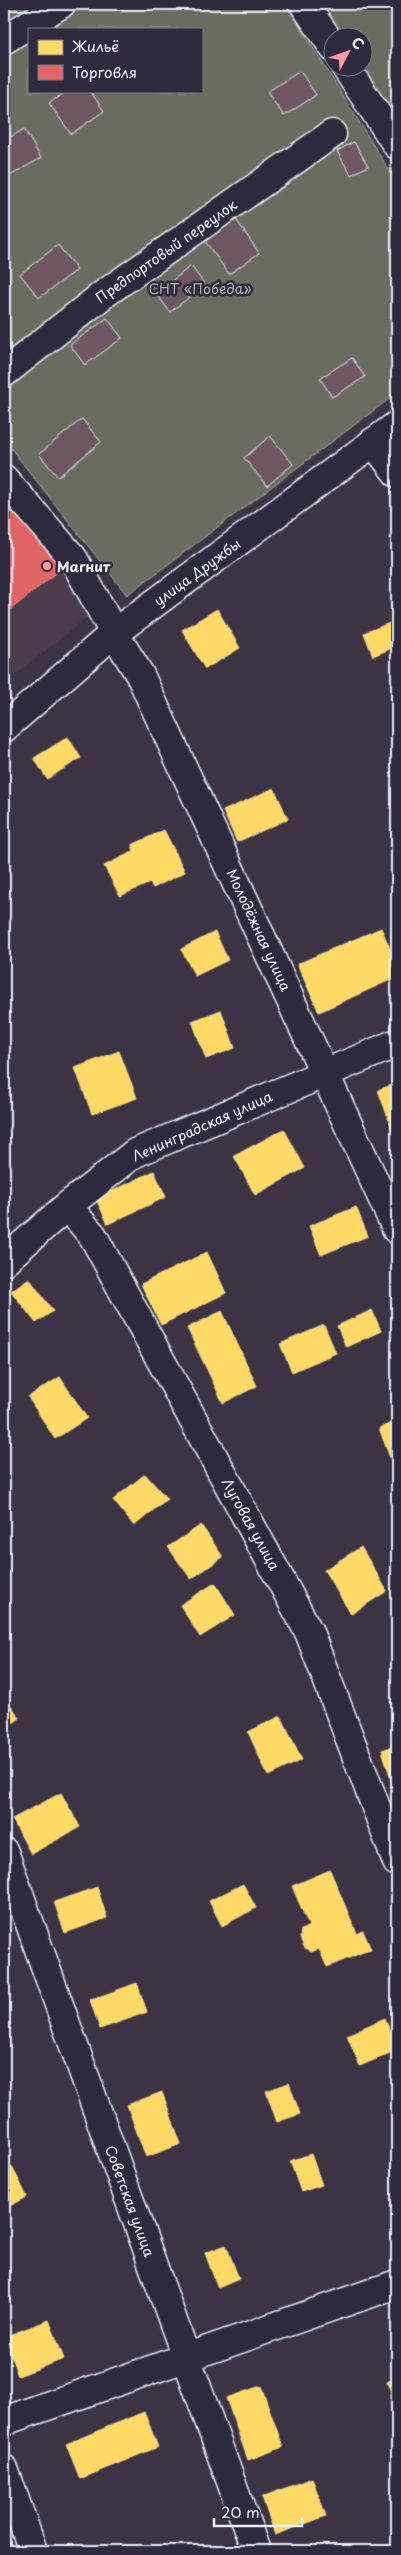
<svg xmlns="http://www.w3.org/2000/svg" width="401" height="2555" font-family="'Playpen Sans',sans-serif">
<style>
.built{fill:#4b3e4d}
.green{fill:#696c5e;stroke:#a8aeab;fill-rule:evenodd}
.homes{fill:#ffd966;stroke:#f8e092}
.shops{fill:#e06666;stroke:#e29092}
.building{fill:#6e5662;stroke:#e8f1f8}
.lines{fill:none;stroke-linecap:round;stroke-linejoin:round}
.minor-casing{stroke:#e8f1f8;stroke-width:31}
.tertiary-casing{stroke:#e8f1f8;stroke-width:31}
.secondary-casing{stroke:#e8f1f8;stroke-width:31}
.minor{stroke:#2f2a3d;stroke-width:28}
.tertiary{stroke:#2f2a3d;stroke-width:28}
.secondary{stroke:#2f2a3d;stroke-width:28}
.poi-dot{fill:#ff9aa2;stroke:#2f2a3d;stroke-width:2}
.labels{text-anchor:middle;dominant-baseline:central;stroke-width:5;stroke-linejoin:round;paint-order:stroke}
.street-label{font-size:14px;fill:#e8f1f8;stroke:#2f2a3d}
.park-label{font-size:14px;fill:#afb5b3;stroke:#2f2a3d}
.poi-label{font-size:14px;font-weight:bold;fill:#e8f1f8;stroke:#2f2a3d;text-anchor:start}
</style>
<rect width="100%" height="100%" fill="#3c3344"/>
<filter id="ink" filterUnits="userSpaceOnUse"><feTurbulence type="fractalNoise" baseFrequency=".02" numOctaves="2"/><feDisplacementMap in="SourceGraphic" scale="10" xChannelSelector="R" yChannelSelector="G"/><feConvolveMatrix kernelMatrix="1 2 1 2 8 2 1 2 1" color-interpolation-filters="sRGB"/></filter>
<g filter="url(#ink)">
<path class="built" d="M4 486 100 607 9 680 4 673Z"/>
<path class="green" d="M4 4H286L397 183V393L127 595 4 440ZM29 29H201V91H29Z
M304 4H397V145L346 68H364V38H334Z"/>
<path class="homes" d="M217 609 240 648 205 669 182 630Z
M397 620V646L373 656 364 633Z
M68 737 81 758 47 779 34 758Z
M274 788 288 819 237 842 223 811Z
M164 830 185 872 153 888 150 883 120 896 104 866 134 851 132 845Z
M381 928 397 964V977L319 1012 297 964Z
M215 932 228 960 195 976 181 949Z
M221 1010 235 1048 206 1059 192 1021Z
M119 1051 137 1098 92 1114 75 1068Z
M397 1083V1133L394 1134 378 1090Z
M284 1129 305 1168 255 1195 234 1156Z
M154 1171 166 1197 108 1224 96 1199Z
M356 1207 368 1236 321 1255 309 1226Z
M207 1252 226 1293 161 1325 141 1284Z
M29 1278 53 1311 36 1323 11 1291Z
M372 1310 381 1331 346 1347 337 1326Z
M222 1311 257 1386 223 1403 187 1328Z
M324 1325 336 1353 292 1372 280 1344Z
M60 1377 87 1418 55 1439 28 1397Z
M397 1421V1477L379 1428Z
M145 1474 167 1499 134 1526 113 1500Z
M201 1525 223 1557 191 1579 168 1547Z
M361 1547 387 1591 351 1614 324 1570Z
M215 1583 235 1615 200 1637 180 1605Z
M4 1696 20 1718 4 1729Z
M281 1716 302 1760 268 1776 248 1732Z
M397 1745V1798L382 1750Z
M61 1793 80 1827 31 1854 12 1819Z
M330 1870 357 1934 363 1931 371 1949 327 1967 319 1949 311 1952 304 1947 300 1938 301 1930 309 1926 292 1886Z
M243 1884 256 1908 222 1926 209 1901Z
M97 1887 107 1918 65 1933 54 1902Z
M137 1983 147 2012 100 2029 90 2000Z
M385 2018 397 2050 360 2066 347 2035Z
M289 2083 300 2114 277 2122 266 2091Z
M162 2092 181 2144 146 2157 127 2105Z
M311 2154 322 2185 301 2192 290 2161Z
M12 2166 27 2197 4 2209V2171Z
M226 2245 239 2279 218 2288 205 2253Z
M49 2320 64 2359 18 2376 4 2337Z
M397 2378V2407L387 2382Z
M261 2386 283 2447 248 2460 226 2398Z
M144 2412 158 2447 80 2479 66 2444Z
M312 2478 326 2516 275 2535 262 2497Z"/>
<path class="shops" d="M4 495 65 566 4 615Z"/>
<path class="building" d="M300 71 316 95 284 116 267 92Z
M67 91H90L104 111 71 134 49 103Z
M24 129 41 158 6 178 4 175V141Z
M354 142 368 166 351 175 337 151Z
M233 215 259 253 229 274 202 237Z
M58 245 77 270 39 298 20 274Z
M191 266 205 285 170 312 156 293Z
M107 318 122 338 85 365 70 345Z
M352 358 365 377 332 397 320 378Z
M82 419 101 442 58 477 39 454Z
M270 436 293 464 267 486 244 458Z"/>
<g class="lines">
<defs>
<path id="minor" d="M304 4 334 48
M4 40 61 4
M346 68 397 145
M4 373 104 294 332 134
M373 442 397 473
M4 479 73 558 114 633 140 675 397 1230
M67 1206 93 1236 309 1632 397 1862
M4 1261 67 1206 135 1153 397 1043
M4 1852 256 2551
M4 2421 397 2284"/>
<path id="tertiary" d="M4 728 114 633 397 425"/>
<path id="secondary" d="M4 2469 33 2551"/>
</defs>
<use href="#minor" class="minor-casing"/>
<use href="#tertiary" class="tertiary-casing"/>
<use href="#secondary" class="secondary-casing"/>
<use href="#minor" class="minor"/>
<use href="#tertiary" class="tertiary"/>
<use href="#secondary" class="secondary"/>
</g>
</g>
<circle class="poi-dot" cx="47" cy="566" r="5"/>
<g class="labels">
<g class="street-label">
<text transform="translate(166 251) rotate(-35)">Предпортовый переулок</text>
<text transform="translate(197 572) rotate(-36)">улица Дружбы</text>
<text transform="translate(259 930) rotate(65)">Молодёжная улица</text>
<text transform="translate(202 1126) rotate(-24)">Ленинградская улица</text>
<text transform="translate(251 1524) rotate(61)">Луговая улица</text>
<text transform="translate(130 2201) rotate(70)">Советская улица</text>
</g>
<g class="park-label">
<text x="200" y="288">СНТ «Победа»</text>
</g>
<g class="poi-label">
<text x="57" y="566">Магнит</text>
</g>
</g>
<rect width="401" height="2555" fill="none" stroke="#2f2a3d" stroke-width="20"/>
<rect x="10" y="10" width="381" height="2535" fill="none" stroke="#e8f1f8" stroke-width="2" filter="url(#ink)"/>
<rect x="28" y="28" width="175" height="65" fill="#2f2a3d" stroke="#797a88"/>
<rect x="38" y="40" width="25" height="15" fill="#ffd966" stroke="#797a88"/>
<text x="72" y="52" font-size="15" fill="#e8f1f8">Жильё</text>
<rect x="38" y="65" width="25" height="15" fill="#e06666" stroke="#797a88"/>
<text x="72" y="78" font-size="15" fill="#e8f1f8">Торговля</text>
<g transform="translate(348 52) rotate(49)"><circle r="24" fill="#2f2a3d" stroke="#797a88"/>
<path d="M0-4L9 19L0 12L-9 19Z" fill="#ff9aa2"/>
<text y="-8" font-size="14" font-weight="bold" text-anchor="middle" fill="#e8f1f8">С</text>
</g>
<path d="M214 2518v8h88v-8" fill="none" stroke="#e8f1f8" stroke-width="2.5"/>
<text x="221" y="2518" font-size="15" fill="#e8f1f8" stroke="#2f2a3d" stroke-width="4" paint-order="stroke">20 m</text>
</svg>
